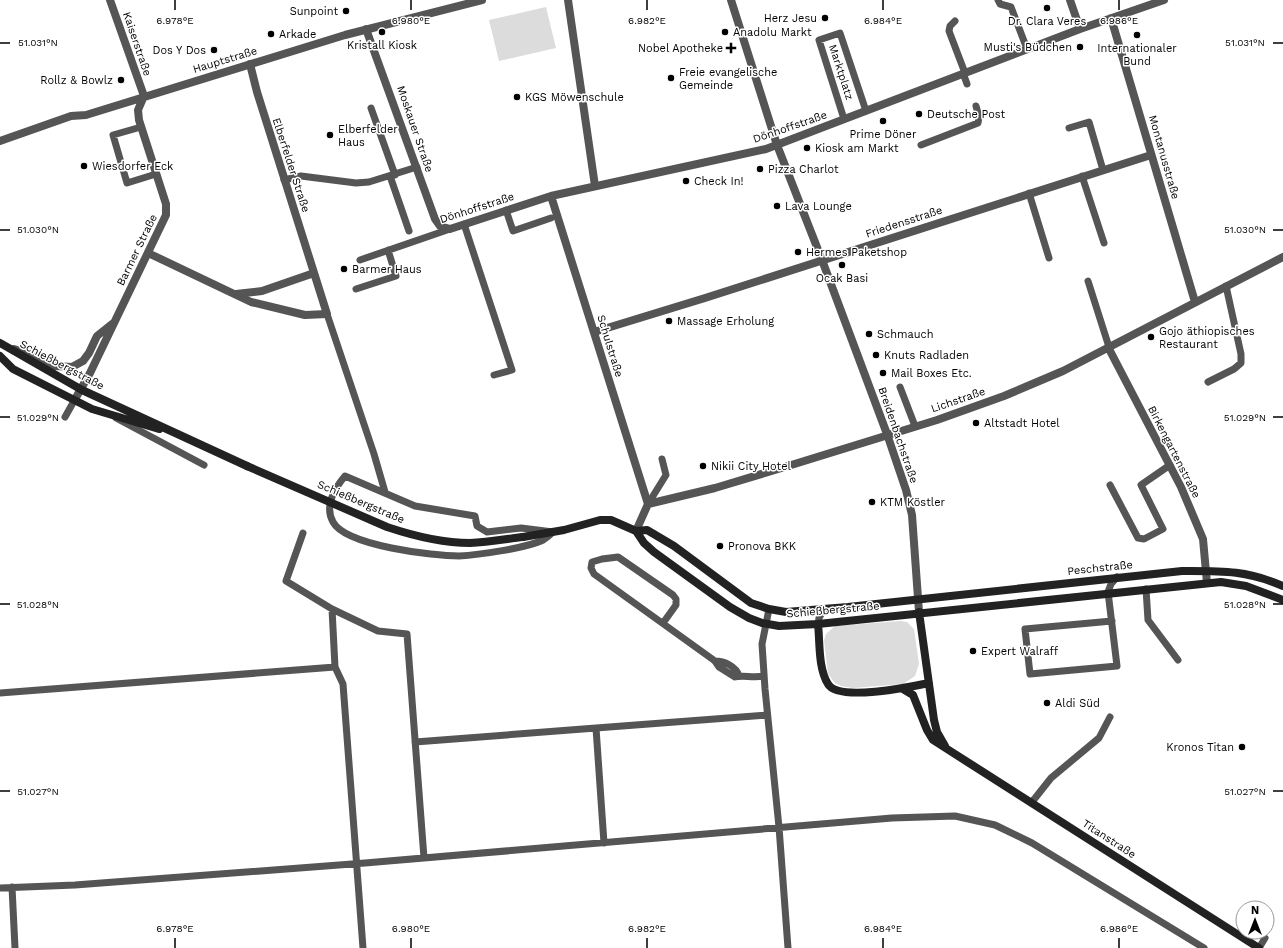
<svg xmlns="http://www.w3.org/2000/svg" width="1283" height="948" font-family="'Work Sans',sans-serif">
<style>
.green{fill:#dcdcdc}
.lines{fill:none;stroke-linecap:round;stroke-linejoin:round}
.lane{stroke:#555;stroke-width:7}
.street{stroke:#555;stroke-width:8}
.secondary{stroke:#222;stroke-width:8}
.secondary-bridge{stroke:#222;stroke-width:8}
.ticks{fill:none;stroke:#000;stroke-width:1.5}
.poi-dot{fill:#000;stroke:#fff;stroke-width:1.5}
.labels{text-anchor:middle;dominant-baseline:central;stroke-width:3;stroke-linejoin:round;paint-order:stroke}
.poi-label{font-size:11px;fill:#000;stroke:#fff;text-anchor:start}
.street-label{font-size:11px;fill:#000;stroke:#fff}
.ticks-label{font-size:10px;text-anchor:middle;fill:#000;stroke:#fff;stroke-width:3;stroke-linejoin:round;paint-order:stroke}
</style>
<rect width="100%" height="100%" fill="#fff"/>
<path class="green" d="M546 7 556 48 499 61 489 20Z
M900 621 907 622 914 629 919 664 915 676 903 684 853 688 841 686 835 683 828 674 824 640 826 634 835 626Z"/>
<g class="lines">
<path class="lane" d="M998 0 1000 4 1011 7 1027 49
M955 21 950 26 949 31 965 73
M963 73 967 84
M371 108 395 175
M844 119 819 40 840 33 866 111
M141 127 113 135 127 183 156 174
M1069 128 1089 122 1103 170
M921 145 978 123 979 117 976 106
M390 176 409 231
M1082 176 1104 243
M284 180 301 176 356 183 369 182 417 167
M1029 193 1049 258
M506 210 513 231 551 218
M464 224 512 370 494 375
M360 260 450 229
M1088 281 1109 347
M356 289 396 276 388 250
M327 314 374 454 385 492
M1208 382 1234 369 1241 363V354L1226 286
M900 387 915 426
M65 417 74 401
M116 418 204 465
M345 476 415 506 475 516 477 526 487 532 521 528 553 532C550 535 546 538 543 540 527 548 478 555 459 556 434 556 346 546 333 522 324 506 335 488 345 476Z
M1110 485 1138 538 1144 539 1163 529 1141 485 1170 465
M648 504 666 475 662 459
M1146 589 1148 620 1178 660
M332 609 378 631 407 634 424 858
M769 609 762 644 765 689 779 827 788 948
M1112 621 1025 629 1030 674 1117 666 1108 592 1111 584 1117 577
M663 623 676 605V599L673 595 618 557 602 559 592 562 591 568 594 574 715 661 719 667 735 677C742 675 754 678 764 676
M818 624 819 618 824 609
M715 661C724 661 736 666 739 676
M335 667 343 684 363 948
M0 693 335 667 332 609 286 581 303 533
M596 728 767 715
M415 742 596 728 604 843
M1032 802 1051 778 1099 738 1110 717
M12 887 15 948
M0 888 75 885 365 863 892 818 955 816 995 825 1032 843 1204 948
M1259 948 1265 938"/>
<path class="street" d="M110 0 144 96
M568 0 595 186
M731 0 777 145 822 260 887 434 906 490 912 515 919 612
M1070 0 1080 29
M1111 18 1195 302
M366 29 435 219 440 226 450 229 551 196 766 149 1080 29 1164 0
M0 141 71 116 86 115 345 35 482 0
M551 196 648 504
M148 253 251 302 305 315 327 314 257 92 250 64
M236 294 262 291 314 273
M594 332 705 298 1151 155
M1108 347 1181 487 1203 539 1207 583
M14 349 36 356 55 366 72 367 83 361 89 353 97 336 112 324
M74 401 90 373 166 215V204L139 120 138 110 144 96
M648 504 715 488 788 466 937 420 1004 396 1063 371 1283 257
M636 531 648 504"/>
<path class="secondary" d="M0 343 82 390 247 466
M0 356 13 369 92 409 159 429
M636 531 644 543 654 552 730 607 749 618 762 623 779 626 818 624 1221 582 1246 586 1283 600
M523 537 564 530 600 520H611L636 531 647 530 674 546 751 603 769 609 786 612 848 607 1182 571C1221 571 1246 570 1283 586
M919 612 934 720 937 732 945 746
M818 624C820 642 818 668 828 684 838 702 910 687 929 683
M903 689 913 695 927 730 933 740 1259 948"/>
<path class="secondary-bridge" d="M247 466 387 527C414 536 442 543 470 543 488 542 506 539 523 537"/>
</g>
<path class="ticks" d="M175 0V10M411 0V10M647 0V10M883 0V10M1119 0V10M0 43H10M1273 43H1283M0 230H10M1273 230H1283M0 417H10M1273 417H1283M0 604H10M1273 604H1283M0 791H10M1273 791H1283M175 938V948M411 938V948M647 938V948M883 938V948M1119 938V948"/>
<g class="poi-dot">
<circle cx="1047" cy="8" r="4"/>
<circle cx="346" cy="11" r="4"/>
<circle cx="825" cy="18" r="4"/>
<circle cx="382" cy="32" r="4"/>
<circle cx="725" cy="32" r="4"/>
<circle cx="271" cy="34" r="4"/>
<circle cx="1137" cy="35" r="4"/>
<circle cx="1080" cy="47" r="4"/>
<path d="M729 42h4v4h4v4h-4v4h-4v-4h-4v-4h4z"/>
<circle cx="214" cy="50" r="4"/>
<circle cx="671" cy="78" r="4"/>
<circle cx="121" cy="80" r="4"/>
<circle cx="517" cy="97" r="4"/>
<circle cx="919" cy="114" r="4"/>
<circle cx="883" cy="121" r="4"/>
<circle cx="330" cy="135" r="4"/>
<circle cx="807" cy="148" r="4"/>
<circle cx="84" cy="166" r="4"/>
<circle cx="760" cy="169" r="4"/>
<circle cx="686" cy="181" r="4"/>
<circle cx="777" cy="206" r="4"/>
<circle cx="798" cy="252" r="4"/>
<circle cx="842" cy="265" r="4"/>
<circle cx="344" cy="269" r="4"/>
<circle cx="669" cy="321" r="4"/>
<circle cx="869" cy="334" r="4"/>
<circle cx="1151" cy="337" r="4"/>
<circle cx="876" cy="355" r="4"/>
<circle cx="883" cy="373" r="4"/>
<circle cx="976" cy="423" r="4"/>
<circle cx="703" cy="466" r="4"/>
<circle cx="872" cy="502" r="4"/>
<circle cx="720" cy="546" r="4"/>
<circle cx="973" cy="651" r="4"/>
<circle cx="1047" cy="703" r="4"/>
<circle cx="1242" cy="747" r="4"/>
</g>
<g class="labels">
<g class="poi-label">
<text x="338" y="11" text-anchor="end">Sunpoint</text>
<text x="817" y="18" text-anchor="end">Herz Jesu</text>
<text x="1047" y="21" text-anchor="middle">Dr. Clara Veres</text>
<text x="733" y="32">Anadolu Markt</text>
<text x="279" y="34">Arkade</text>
<text x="382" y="45" text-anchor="middle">Kristall Kiosk</text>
<text x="1072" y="47" text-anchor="end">Musti's Büdchen</text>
<text x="723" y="48" text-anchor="end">Nobel Apotheke</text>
<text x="1137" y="48" text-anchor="middle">Internationaler<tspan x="1137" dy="13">Bund</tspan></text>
<text x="206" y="50" text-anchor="end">Dos Y Dos</text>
<text x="679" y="72">Freie evangelische<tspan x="679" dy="13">Gemeinde</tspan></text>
<text x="113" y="80" text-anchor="end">Rollz &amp; Bowlz</text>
<text x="525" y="97">KGS Möwenschule</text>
<text x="927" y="114">Deutsche Post</text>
<text x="338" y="129">Elberfelder<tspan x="338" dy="13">Haus</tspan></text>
<text x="883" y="134" text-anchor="middle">Prime Döner</text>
<text x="815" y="148">Kiosk am Markt</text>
<text x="92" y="166">Wiesdorfer Eck</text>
<text x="768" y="169">Pizza Charlot</text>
<text x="694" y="181">Check In!</text>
<text x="785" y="206">Lava Lounge</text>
<text x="806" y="252">Hermes Paketshop</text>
<text x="352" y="269">Barmer Haus</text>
<text x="842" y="278" text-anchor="middle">Ocak Basi</text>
<text x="677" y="321">Massage Erholung</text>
<text x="1159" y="331">Gojo äthiopisches<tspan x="1159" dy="13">Restaurant</tspan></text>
<text x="877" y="334">Schmauch</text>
<text x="884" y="355">Knuts Radladen</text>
<text x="891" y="373">Mail Boxes Etc.</text>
<text x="984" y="423">Altstadt Hotel</text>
<text x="711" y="466">Nikii City Hotel</text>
<text x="880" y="502">KTM Köstler</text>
<text x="728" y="546">Pronova BKK</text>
<text x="981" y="651">Expert Walraff</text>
<text x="1055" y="703">Aldi Süd</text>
<text x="1234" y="747" text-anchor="end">Kronos Titan</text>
</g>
<g class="street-label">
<text transform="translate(137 44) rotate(71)">Kaiserstraße</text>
<text transform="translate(225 60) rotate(-17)">Hauptstraße</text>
<text transform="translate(841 72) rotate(72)">Marktplatz</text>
<text transform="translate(790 127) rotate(-19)">Dönhoffstraße</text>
<text transform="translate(415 129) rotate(71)">Moskauer Straße</text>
<text transform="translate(1164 157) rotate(74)">Montanusstraße</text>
<text transform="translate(291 165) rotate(72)">Elberfelder Straße</text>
<text transform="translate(477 208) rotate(-18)">Dönhoffstraße</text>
<text transform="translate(904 222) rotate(-18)">Friedensstraße</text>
<text transform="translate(137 250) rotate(-64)">Barmer Straße</text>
<text transform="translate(610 346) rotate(73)">Schulstraße</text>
<text transform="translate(62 365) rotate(28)">Schießbergstraße</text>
<text transform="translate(958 400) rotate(-19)">Lichstraße</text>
<text transform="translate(898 435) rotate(71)">Breidenbachstraße</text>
<text transform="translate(1174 452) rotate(63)">Birkengartenstraße</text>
<text transform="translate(361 502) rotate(23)">Schießbergstraße</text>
<text transform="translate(1100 568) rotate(-6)">Peschstraße</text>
<text transform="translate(833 610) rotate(-5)">Schießbergstraße</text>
<text transform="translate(1109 839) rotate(33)">Titanstraße</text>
</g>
</g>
<g class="ticks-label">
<text x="175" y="24">6.978°E</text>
<text x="411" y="24">6.980°E</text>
<text x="647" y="24">6.982°E</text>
<text x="883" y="24">6.984°E</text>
<text x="1119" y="24">6.986°E</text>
<text x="38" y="46">51.031°N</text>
<text x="1245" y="46">51.031°N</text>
<text x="38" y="233">51.030°N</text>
<text x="1245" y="233">51.030°N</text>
<text x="38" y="421">51.029°N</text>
<text x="1245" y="421">51.029°N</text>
<text x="38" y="608">51.028°N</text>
<text x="1245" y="608">51.028°N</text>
<text x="38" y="795">51.027°N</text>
<text x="1245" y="795">51.027°N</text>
<text x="175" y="932">6.978°E</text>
<text x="411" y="932">6.980°E</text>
<text x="647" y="932">6.982°E</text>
<text x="883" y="932">6.984°E</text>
<text x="1119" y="932">6.986°E</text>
</g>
<g transform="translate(1255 920)"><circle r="19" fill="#ffffff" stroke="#999999"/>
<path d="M0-3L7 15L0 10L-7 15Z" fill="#000000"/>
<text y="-6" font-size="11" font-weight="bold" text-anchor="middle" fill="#000000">N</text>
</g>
</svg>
